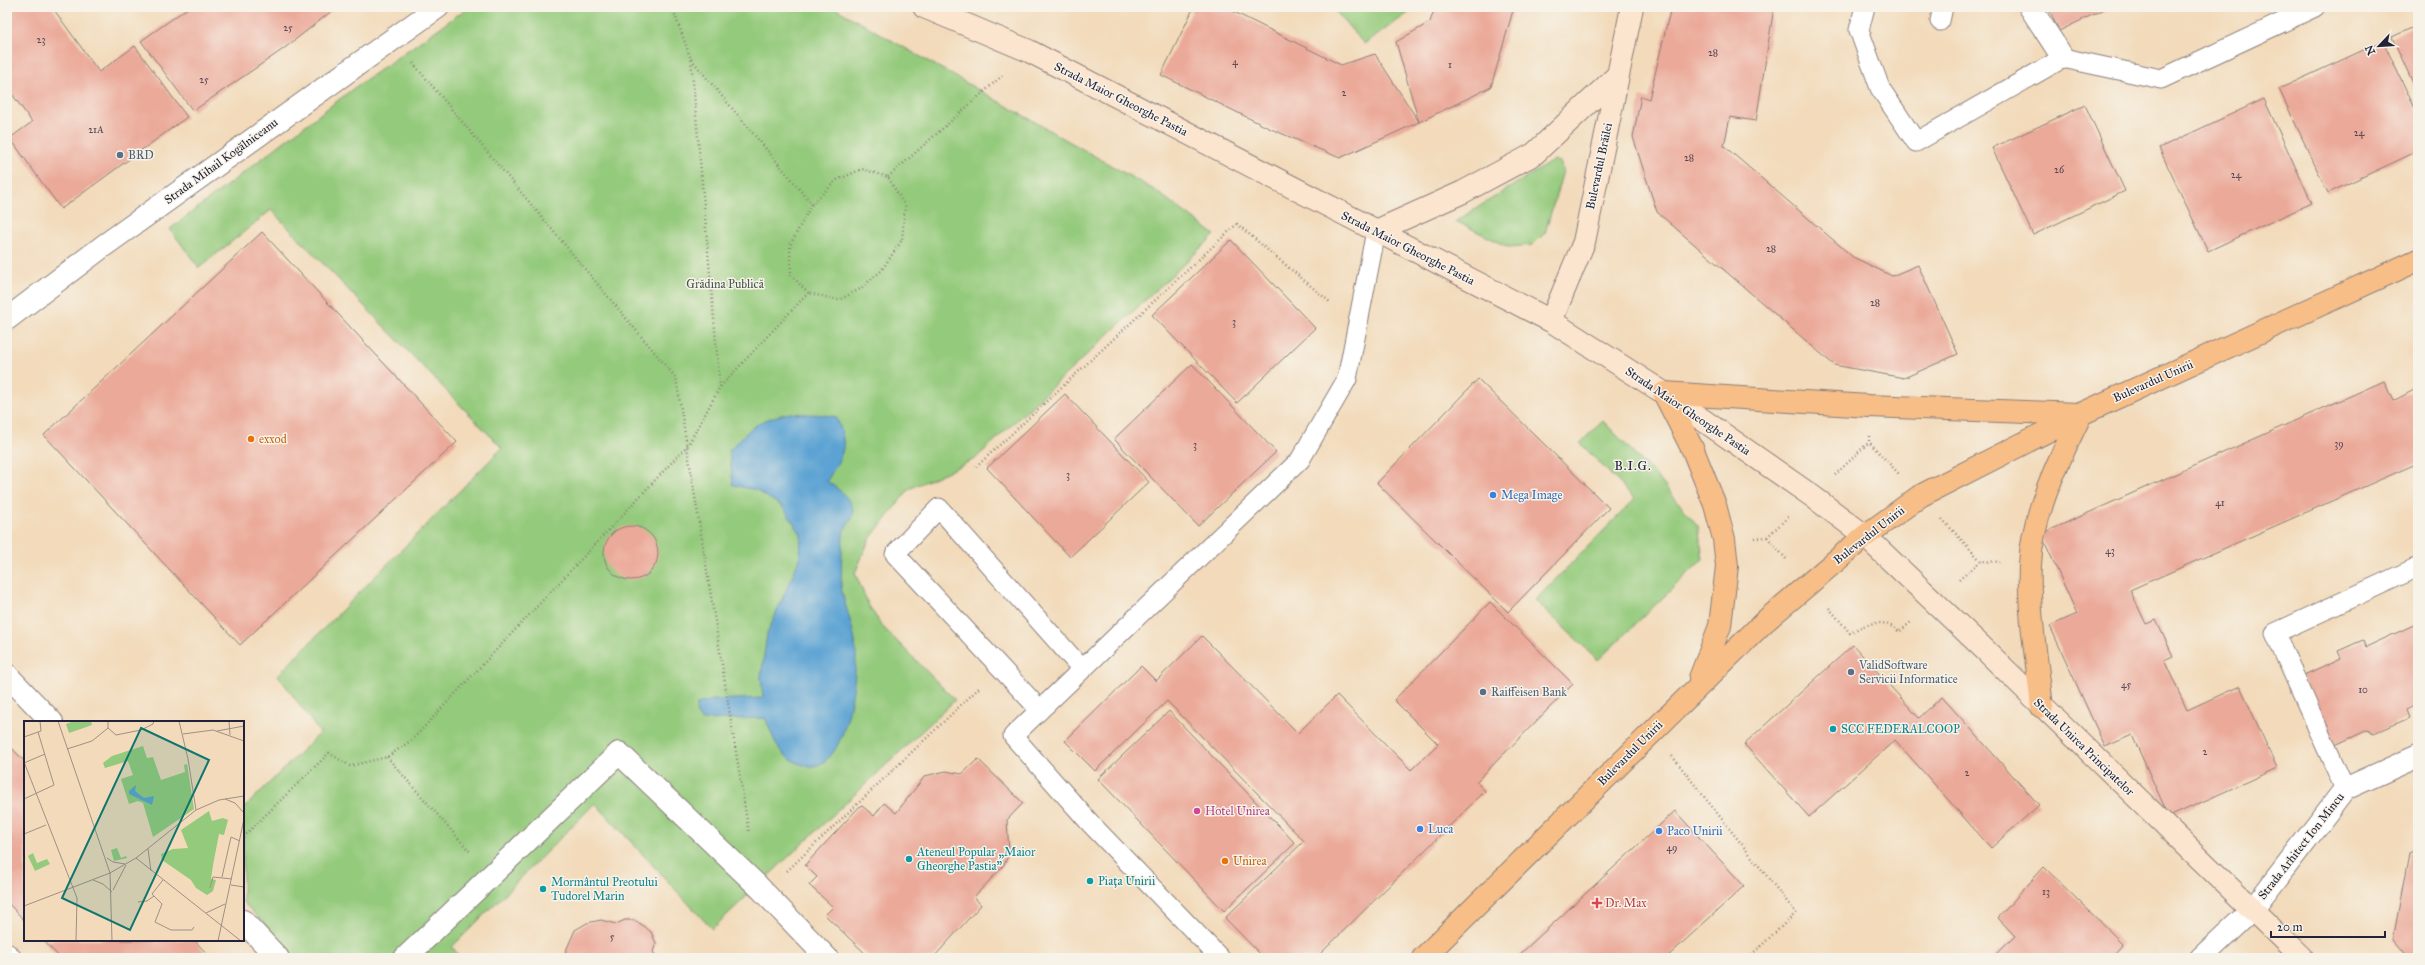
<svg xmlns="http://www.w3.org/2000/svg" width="2425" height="965" font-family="'IM FELL Great Primer',serif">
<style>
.green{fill:#94ca7c;stroke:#5b765c}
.water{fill:#5ca3d3;stroke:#3f6287}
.building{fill:#eba999}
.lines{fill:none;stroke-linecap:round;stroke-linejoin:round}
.service-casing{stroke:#8a7e7a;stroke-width:21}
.pedestrian-casing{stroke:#8a7e7a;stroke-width:24}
.minor-casing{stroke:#8a7e7a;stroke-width:24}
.tertiary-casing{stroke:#8a7e7a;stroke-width:24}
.secondary-casing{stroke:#8a7e7a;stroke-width:24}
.primary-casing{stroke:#8a7e7a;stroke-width:24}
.path{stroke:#8a7e7a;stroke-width:2.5;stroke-dasharray:1 3;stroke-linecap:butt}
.service{stroke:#fff;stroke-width:19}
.pedestrian{stroke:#fff;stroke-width:22}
.minor{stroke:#fff;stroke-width:22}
.tertiary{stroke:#fff;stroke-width:22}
.secondary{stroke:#fce5cf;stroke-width:22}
.primary{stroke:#f7be87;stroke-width:22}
.service-dot{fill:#5c6f8a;stroke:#f7f3e8;stroke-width:1.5}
.food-dot{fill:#e8710a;stroke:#f7f3e8;stroke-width:1.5}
.shop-dot{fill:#3f7fe0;stroke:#f7f3e8;stroke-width:1.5}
.culture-dot{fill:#0f9aa8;stroke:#f7f3e8;stroke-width:1.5}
.hotel-dot{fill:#d1479c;stroke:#f7f3e8;stroke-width:1.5}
.health-dot{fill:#e0444e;stroke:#f7f3e8;stroke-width:1.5}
.labels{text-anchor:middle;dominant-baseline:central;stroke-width:3;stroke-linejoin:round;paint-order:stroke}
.number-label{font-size:10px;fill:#544452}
.street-label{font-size:12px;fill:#22223b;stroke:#f7f3e8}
.service-label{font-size:12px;fill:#4e5e75;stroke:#f7f3e8;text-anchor:start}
.park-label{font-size:12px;fill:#44544e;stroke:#f7f3e8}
.food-label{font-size:12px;fill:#c56008;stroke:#f7f3e8;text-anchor:start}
.shop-label{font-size:12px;fill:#366cbe;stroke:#f7f3e8;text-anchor:start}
.culture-label{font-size:12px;fill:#0d838f;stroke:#f7f3e8;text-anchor:start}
.hotel-label{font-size:12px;fill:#b23c85;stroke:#f7f3e8;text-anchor:start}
.health-label{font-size:12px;fill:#be3a42;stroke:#f7f3e8;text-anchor:start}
.neighbourhood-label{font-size:13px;letter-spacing:1px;fill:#22223b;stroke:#f7f3e8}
.inset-road{fill:none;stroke:#9f9087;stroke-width:1}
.view{fill:#0f766e;fill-opacity:0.15;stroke:#0f766e;stroke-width:2}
.inset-edge{fill:none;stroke:#22223b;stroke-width:2}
</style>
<rect width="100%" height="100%" fill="#f7f3e8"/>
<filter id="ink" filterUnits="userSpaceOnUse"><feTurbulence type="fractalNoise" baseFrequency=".025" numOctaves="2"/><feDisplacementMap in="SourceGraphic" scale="8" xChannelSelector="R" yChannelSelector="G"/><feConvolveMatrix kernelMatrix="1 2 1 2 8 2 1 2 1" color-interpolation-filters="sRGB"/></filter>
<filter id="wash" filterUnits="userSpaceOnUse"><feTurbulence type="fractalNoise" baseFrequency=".012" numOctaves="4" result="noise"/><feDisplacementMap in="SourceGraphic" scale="16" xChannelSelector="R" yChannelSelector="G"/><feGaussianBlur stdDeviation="0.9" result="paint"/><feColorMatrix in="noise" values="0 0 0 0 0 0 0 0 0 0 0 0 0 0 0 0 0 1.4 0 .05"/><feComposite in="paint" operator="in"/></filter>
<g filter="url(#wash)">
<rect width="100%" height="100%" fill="#f2daba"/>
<path class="green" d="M469 7H833L1156 191 1215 235 975 459 909 489 869 540 855 573 869 606 882 626 955 700 712 929 595 803 452 947 461 958H297L243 902V809L320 733 278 675 502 448 271 210 199 268 170 229 354 88Z
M1332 7H1417L1364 44Z
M1554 160 1560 162 1563 171 1545 233 1533 245 1508 247 1456 221Z
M1603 421 1658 478 1698 526 1703 559 1598 660 1535 600 1635 499 1580 443Z"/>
<path class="water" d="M790 413C805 415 821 413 836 417 850 448 842 455 827 481 836 487 848 496 852 507 856 518 847 523 844 531 842 537 841 578 841 586 845 611 857 631 856 660 854 696 841 803 783 753 775 746 770 728 765 718L701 720 696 713 697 704 713 700 763 698 761 677 767 634 800 558 801 534 783 507 756 490 733 485 729 451C751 427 757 420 790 413Z"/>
<g id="blocks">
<path class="building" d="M7 7H52L99 72 135 46 187 117 61 209 10 138 32 122 7 87Z
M189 7H337L282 50 193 111 141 41Z
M1194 7H1224L1341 65 1375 54 1419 122 1340 158 1271 129 1161 75Z
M1435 7H1514L1491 87 1419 122 1396 42 1430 22Z
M1671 7H1774L1756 121 1730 117 1724 146 1853 257 1892 276 1918 265 1958 354 1904 378 1834 365 1657 212 1633 137 1641 96 1649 99Z
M2048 7H2109L2059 31Z
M2418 25V94L2392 37Z
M2383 41 2418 115V151L2328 193 2279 89Z
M2264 99 2312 203 2208 251 2159 148Z
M2085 105 2125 191 2033 235 1992 148Z
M262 232 457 442 240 645 44 435Z
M1231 240 1315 328 1237 403 1152 315Z
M1192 364 1276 452 1198 526 1114 439Z
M1478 379 1609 508 1508 612 1377 483Z
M2384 381 2393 401 2418 388V463L2130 590 2146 624 2156 620 2173 656 2164 660 2187 710 2240 686 2277 768 2169 817 2132 735 2105 747 2050 626 2077 614 2041 534Z
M1065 394 1149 482 1070 557 987 468Z
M604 553a27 27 0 1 1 54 0a27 27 0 1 1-54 0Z
M1490 602 1573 684 1476 782 1485 791 1316 958H1264L1225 918 1304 841 1167 701 1095 771 1065 741 1141 666 1156 681 1202 636 1298 733 1337 695 1411 770 1438 744 1394 700Z
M2418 623V704L2406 710 2409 718 2373 734 2368 730 2333 746 2302 676 2341 658 2338 651 2363 640 2366 647Z
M1853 645 1919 718 1942 697 2039 805 1991 848 1895 740 1809 817 1744 744Z
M1169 711 1295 843 1224 911 1098 779Z
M7 743 25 762V921L7 902Z
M978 759 1023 803 1007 820 1009 853 1004 865 974 897 981 905 933 958H870L825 915 833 907 809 885 817 877 805 865 861 805 874 816 884 803 896 813 925 776 946 771 962 774Z
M1675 811 1744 886 1666 958H1522L1519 955Z
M2418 849V958H2408L2393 940 2409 853Z
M2044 867 2123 944 2111 958H1993L2015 936 1998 918Z
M601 920 616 924 625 920H634L644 926 651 932 656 943 653 952 658 958H568L565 953 575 930 587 923Z
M43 940H194L211 958H60Z"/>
</g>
</g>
<g filter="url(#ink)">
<use href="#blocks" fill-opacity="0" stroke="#8a7e7a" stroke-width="1"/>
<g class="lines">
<defs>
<path id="service" d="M1865 7 1859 30 1880 88 1916 142 2063 58 2161 79 2315 7
M1940 21 1943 7
M1040 710 895 554 939 508 1082 669
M2345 789 2275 633 2418 567
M1220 958 1090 823 1013 736 1300 460 1347 379 1376 231"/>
<path id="pedestrian" d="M7 675 52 722
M243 921 278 958
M405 958 619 753 758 886 827 958"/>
<path id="minor" d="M2030 7 2063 58
M7 955 10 958
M2201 958 2253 909 2345 789 2418 756"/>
<path id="tertiary" d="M7 319 102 247 438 7"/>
<path id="secondary" d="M924 7 1029 51 1551 321 1664 393 1812 496 1865 536 1981 646 2302 958
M1376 231 1463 192 1534 154 1618 75
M1551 321 1584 242 1632 7"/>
<path id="primary" d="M1664 393 1869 406 2080 414
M1664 393 1693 450 1715 505 1724 539 1727 566 1720 626 1700 678
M2042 707C2037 660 2028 612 2030 565 2032 513 2059 460 2081 414
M1423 958 1764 622 1865 536 1920 496 2081 414 2418 260"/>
</defs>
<use href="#service" class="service-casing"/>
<use href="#pedestrian" class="pedestrian-casing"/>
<use href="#minor" class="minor-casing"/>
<use href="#tertiary" class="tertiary-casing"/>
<use href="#secondary" class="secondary-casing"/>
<use href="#primary" class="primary-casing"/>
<path class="path" d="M672 7 691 59 720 387
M691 59 812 204
M413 63 676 378 749 833
M888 177 1004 74
M1869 436V442L1899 474
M976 467 1237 224 1331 303
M1835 475 1869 442
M1942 519 1981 561 2000 562
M1767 537 1788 561
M1755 538 1767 537 1788 517
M1959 580 1981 561
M1829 608 1850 633C1867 623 1884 617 1899 632L1911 622
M1672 756 1796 913 1748 958
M387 757 471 853
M243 837 329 753 350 766 387 757 412 740 688 445 720 387 808 293 791 275 790 245 812 204 837 180 862 169 888 177 905 206 902 240 881 271 860 289 839 300 808 293
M787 871 979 688"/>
<use href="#service" class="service"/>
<use href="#pedestrian" class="pedestrian"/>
<use href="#minor" class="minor"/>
<use href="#tertiary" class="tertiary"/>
<use href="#secondary" class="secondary"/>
<use href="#primary" class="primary"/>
</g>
</g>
<g class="service-dot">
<circle cx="120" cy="155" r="4"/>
<circle cx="1851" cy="672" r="4"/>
<circle cx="1483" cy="692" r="4"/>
</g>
<g class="food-dot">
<circle cx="251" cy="439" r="4"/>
<circle cx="1225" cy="861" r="4"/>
</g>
<g class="shop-dot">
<circle cx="1493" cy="495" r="4"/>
<circle cx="1420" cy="829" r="4"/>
<circle cx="1659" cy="831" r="4"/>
</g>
<g class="culture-dot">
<circle cx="1833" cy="729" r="4"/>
<circle cx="909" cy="859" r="4"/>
<circle cx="1090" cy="881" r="4"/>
<circle cx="543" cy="889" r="4"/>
</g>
<circle class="hotel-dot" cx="1197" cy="811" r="4"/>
<path class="health-dot" d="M1595 897h4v4h4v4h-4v4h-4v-4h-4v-4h4z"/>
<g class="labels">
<g class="number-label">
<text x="288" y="28">25</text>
<text x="41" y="40">23</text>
<text x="1713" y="53">28</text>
<text x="1235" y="62">4</text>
<text x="1450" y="65">1</text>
<text x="204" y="80">25</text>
<text x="1344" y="93">2</text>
<text x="96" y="130">21A</text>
<text x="2359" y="133">24</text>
<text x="1689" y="158">28</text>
<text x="2059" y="170">26</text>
<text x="2236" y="175">24</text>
<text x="1771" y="249">28</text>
<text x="1875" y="303">28</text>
<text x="1234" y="322">3</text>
<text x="2339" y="444">39</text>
<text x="1195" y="445">3</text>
<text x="1068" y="475">3</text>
<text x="2220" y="503">41</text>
<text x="2110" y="551">43</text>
<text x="2126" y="685">45</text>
<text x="2363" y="690">10</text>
<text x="2205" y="752">2</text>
<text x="1967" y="773">2</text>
<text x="1672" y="848">49</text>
<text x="2046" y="892">13</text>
<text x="612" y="937">5</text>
</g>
<g class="street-label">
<text transform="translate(1121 99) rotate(27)">Strada Maior Gheorghe Pastia</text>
<text transform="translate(221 161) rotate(-36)">Strada Mihail Kogălniceanu</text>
<text transform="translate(1599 166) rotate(-78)">Bulevardul Brăilei</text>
<text transform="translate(1408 248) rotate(27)">Strada Maior Gheorghe Pastia</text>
<text transform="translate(2153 381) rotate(-24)">Bulevardul Unirii</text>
<text transform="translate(1688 411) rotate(34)">Strada Maior Gheorghe Pastia</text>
<text transform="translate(1869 535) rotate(-38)">Bulevardul Unirii</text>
<text transform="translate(2084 747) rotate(44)">Strada Unirea Principatelor</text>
<text transform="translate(1630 753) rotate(-45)">Bulevardul Unirii</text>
<text transform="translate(2301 846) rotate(-52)">Strada Arhitect Ion Mincu</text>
</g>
<g class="service-label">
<text x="128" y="155">BRD</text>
<text x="1859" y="665">ValidSoftware<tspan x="1859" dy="14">Servicii Informatice</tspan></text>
<text x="1491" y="692">Raiffeisen Bank</text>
</g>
<g class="park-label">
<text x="725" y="284">Grădina Publică</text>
</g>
<g class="food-label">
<text x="259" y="439">exxod</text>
<text x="1233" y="861">Unirea</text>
</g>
<g class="shop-label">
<text x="1501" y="495">Mega Image</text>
<text x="1428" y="829">Luca</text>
<text x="1667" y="831">Paco Unirii</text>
</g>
<g class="culture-label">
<text x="1841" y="729">SCC FEDERALCOOP</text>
<text x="917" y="852">Ateneul Popular „Maior<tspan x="917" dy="14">Gheorghe Pastia”</tspan></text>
<text x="1098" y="881">Piața Unirii</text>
<text x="551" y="882">Mormântul Preotului<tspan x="551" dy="14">Tudorel Marin</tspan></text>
</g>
<g class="hotel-label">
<text x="1205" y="811">Hotel Unirea</text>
</g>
<g class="health-label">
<text x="1605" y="903">Dr. Max</text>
</g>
<g class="neighbourhood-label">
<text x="1633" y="466">B.I.G.</text>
</g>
</g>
<g transform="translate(24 721)">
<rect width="220" height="220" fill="#f2daba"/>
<path d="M50 0H67L68 4 45 12 42 3ZM119 25 123 37 129 36 137 59 161 51 160 44 163 43 170 88 129 116 119 82 114 80 105 83 97 58 109 54 104 40 81 47 79 42 88 35ZM185 90 188 100 199 97 204 99 200 114 195 113 189 144 187 158 192 159 189 170 183 174 172 167 167 159 138 139 137 133 149 128 164 127 157 109ZM93 127 97 137 102 135 103 137 90 140 87 129ZM9 132 13 142 23 138 26 143 11 150 4 135Z" fill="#94ca7c"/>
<path d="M112 64 111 70 120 77 130 75 128 84 105 73V70Z" fill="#5ca3d3"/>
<path class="inset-road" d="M34 0 86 152 88 220M84 0V7L92 14 117 9 129 3 130 0M155 0 164 38 172 89M205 0 206 14M193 10 220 5M159 13 189 9 220 20M0 16 17 10 16 0M43 28 68 20 84 7M0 41 53 177 52 220M0 42 21 33M0 78 30 64 14 11M201 78 211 82 220 92M0 113 22 104M124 128 127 150M83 137 89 141 101 143M112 137 217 220M198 156 207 116 216 120M69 159 79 163 88 171M139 159 128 173 138 183 131 201 147 209H168L170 206M207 164 220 166M186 167 189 156 208 158M89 169 102 144M114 181 123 180 130 175M0 185 86 152 112 137 172 89 195 79 220 75M182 192 201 183M194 220 220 98"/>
<path class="view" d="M117 7 185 39 106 209 38 177Z"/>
<rect width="220" height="220" class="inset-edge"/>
</g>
<rect width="2425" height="965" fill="none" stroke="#f7f3e8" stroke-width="24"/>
<g transform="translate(2379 46) rotate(245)" stroke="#f7f3e8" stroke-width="3" paint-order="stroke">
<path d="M0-3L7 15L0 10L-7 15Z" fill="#22223b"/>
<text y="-6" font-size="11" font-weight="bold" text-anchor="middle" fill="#22223b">N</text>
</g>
<path d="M2271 931v6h114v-6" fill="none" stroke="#22223b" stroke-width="2"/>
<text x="2277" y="931" font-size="12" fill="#22223b" stroke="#f7f3e8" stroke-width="3" paint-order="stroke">20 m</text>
</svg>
